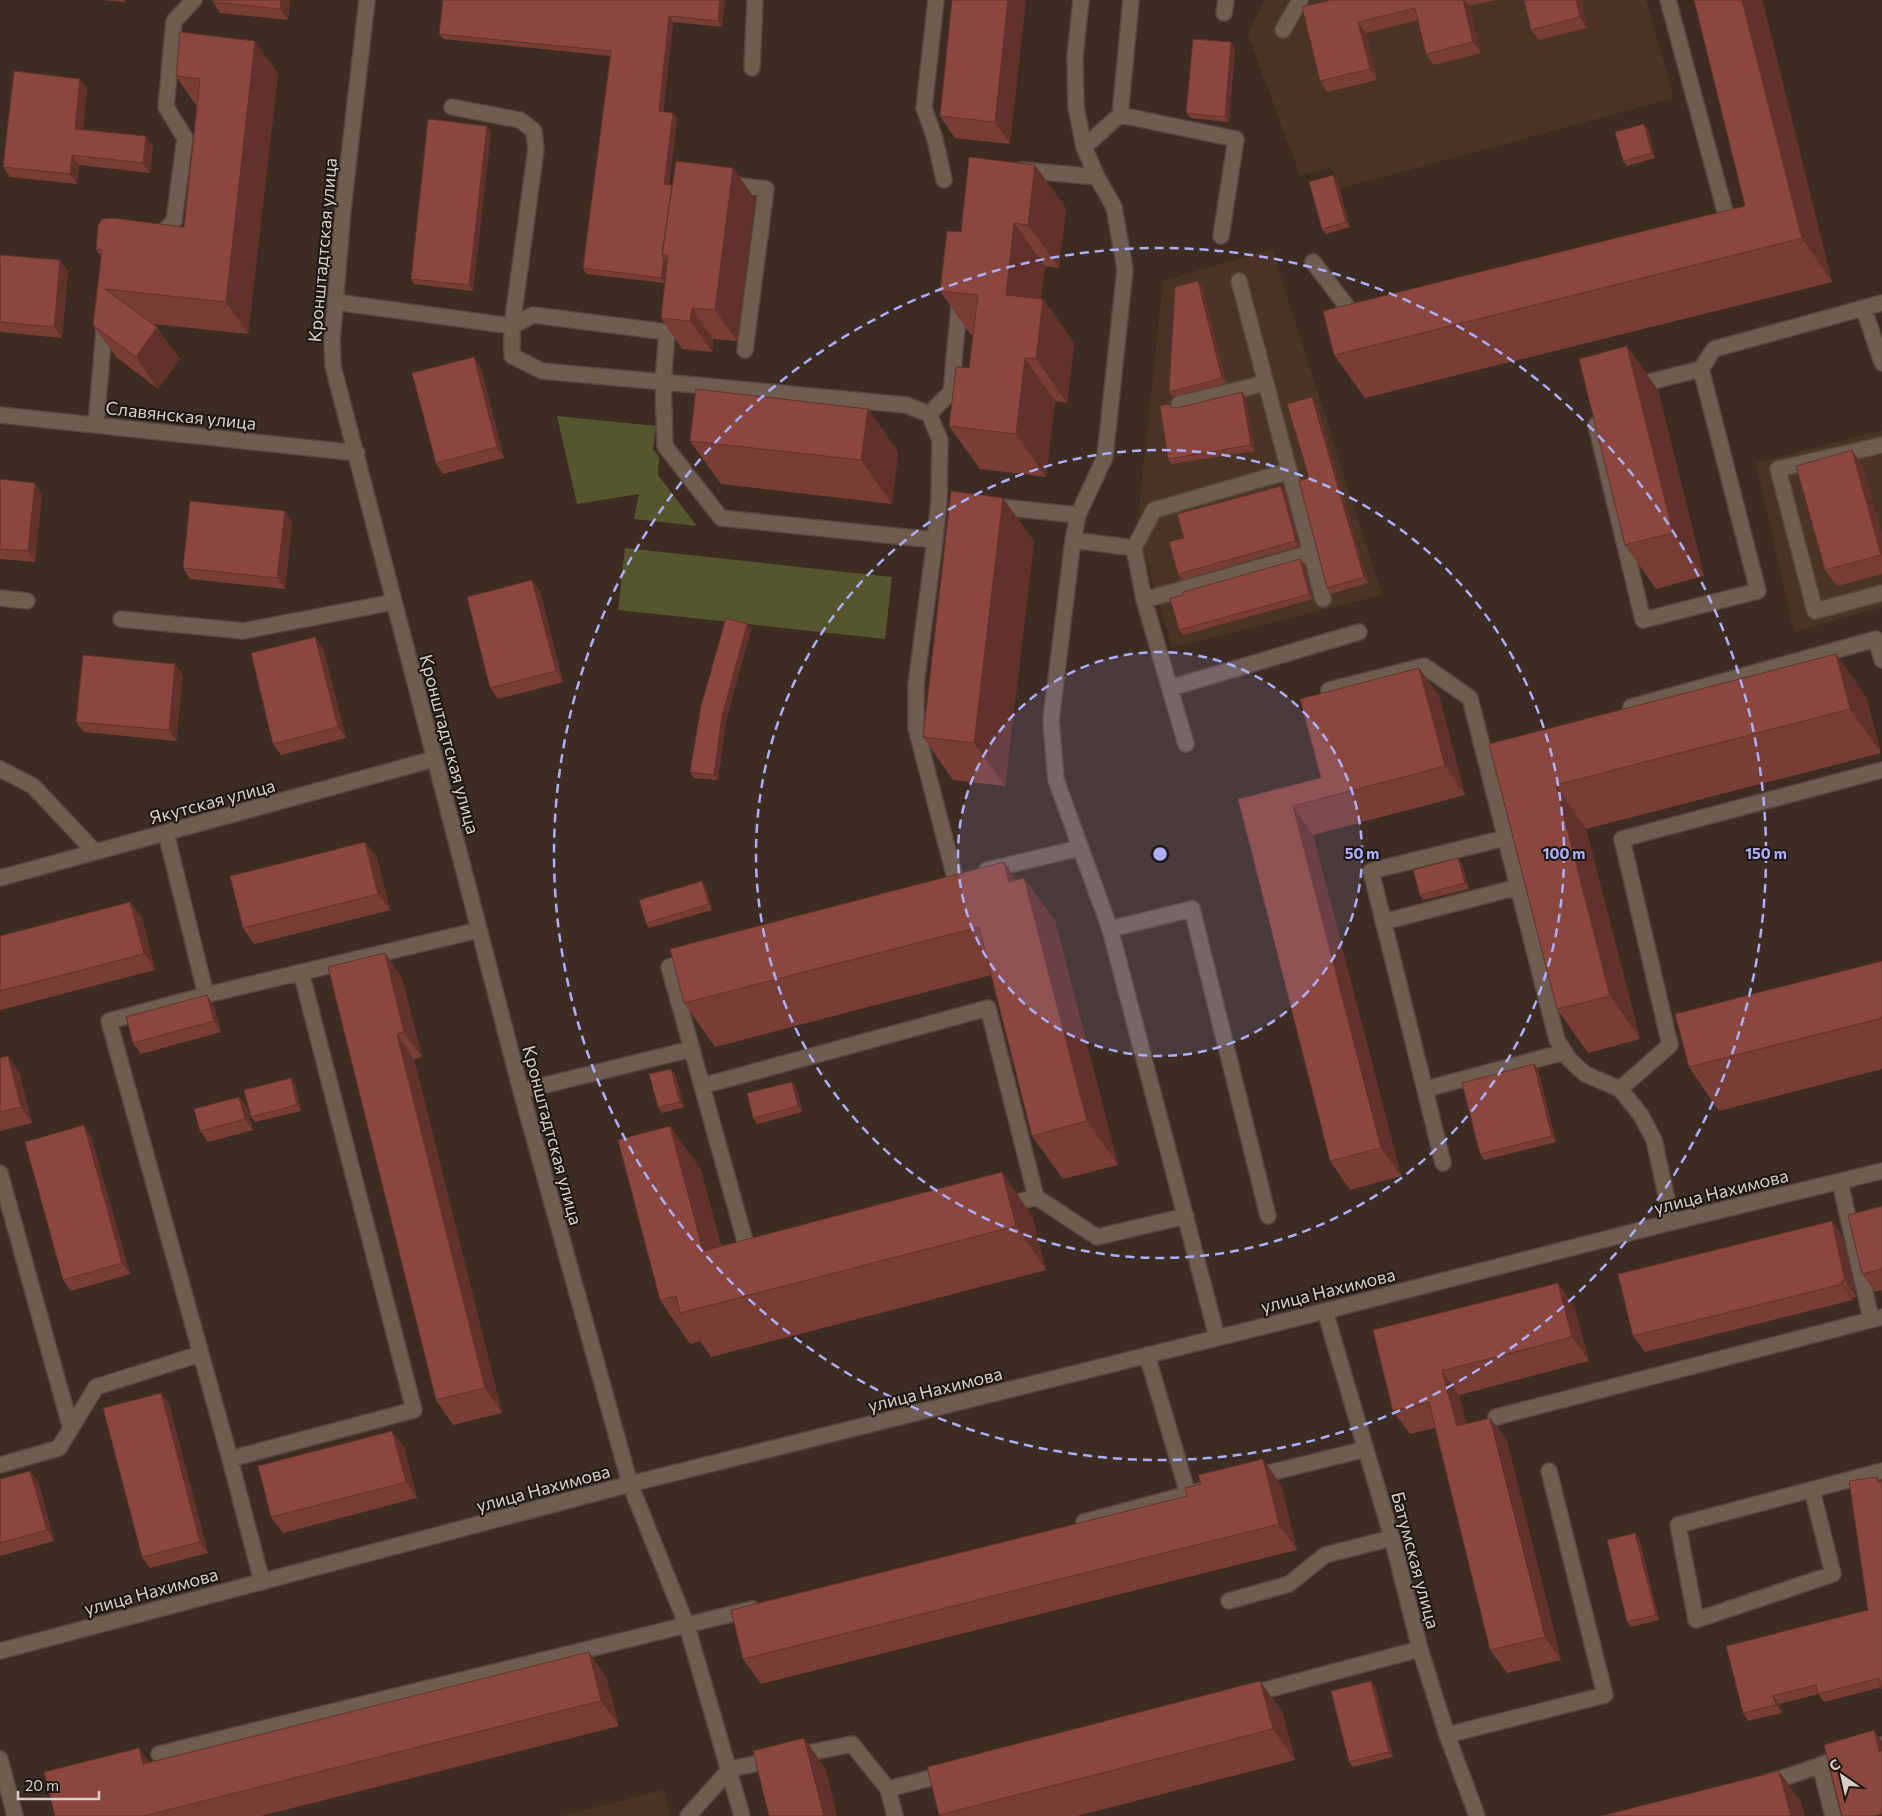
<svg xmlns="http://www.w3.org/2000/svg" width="1882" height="1816" font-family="Commissioner,sans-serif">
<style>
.built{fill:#4a3425}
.green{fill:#55552e}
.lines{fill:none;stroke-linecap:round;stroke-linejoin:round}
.lane-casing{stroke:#56483f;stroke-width:18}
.street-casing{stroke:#56483f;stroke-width:18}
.lane{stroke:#6f5d51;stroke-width:15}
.street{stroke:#6f5d51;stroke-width:15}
.wall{fill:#783d35}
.shaded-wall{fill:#61322b}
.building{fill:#8b473e;stroke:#61322b}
.ring{fill:none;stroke:#acaffb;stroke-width:2.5;stroke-dasharray:9 6}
.labels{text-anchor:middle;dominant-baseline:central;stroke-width:4;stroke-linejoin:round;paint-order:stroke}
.street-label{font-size:18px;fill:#dacfc8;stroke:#1e1611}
.centre{fill:#acaffb;stroke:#1e1611;stroke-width:2.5}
.ring-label{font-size:15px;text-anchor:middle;font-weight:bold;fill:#acaffb;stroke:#1e1611;stroke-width:4;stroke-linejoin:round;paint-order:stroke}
</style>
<rect width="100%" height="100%" fill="#3c2c21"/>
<path class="built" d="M1265 0H1646L1674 98 1339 189 1332 167 1300 176 1248 34Z
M1272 249 1382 595 1172 648 1137 528 1163 281Z
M1882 430V607L1794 632 1756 463Z
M664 1790 670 1816H561Z"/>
<path class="green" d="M557 416 656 426 653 449 659 457 658 475 697 526 634 519 639 494 577 504Z
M625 548 892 577 885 639 618 610Z"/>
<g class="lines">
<defs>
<path id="lane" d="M936 0 924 108 935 139 944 180
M1081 0 1075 56 1076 107 1084 147 1097 177 1114 207 1125 269 1105 457 1078 515 1073 540 1051 720 1056 780 1110 929 1217 1337
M1668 0 1730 230
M1224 13 1226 0
M1283 30 1300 0
M752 68 755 0
M452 107 520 120 534 131 536 149 512 326V356L542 371 663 382 665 446 721 518 935 540 916 684V728L955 878
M1120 115 1236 139 1221 236
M1084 147 1120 115 1131 0
M1022 170 1097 177
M727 184 766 189 745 350
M157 238 174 221 185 138 166 107 174 21 194 0
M1313 262 1358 321
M1239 281 1323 599
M335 302 512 326 533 315 667 332 663 382 906 405 929 414 940 440 939 500 935 540
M1864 309 1882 363
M1633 386 1701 369 1714 349 1882 303
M1179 404 1266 383
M929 414 951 392 960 297
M96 425 105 319
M1596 425 1643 620 1758 591 1701 369
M1882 445 1778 469 1815 611 1882 593
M990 506 1078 515
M1073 540 1134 548 1154 510 1289 471
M1134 548 1144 600 1186 744
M0 598 27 601
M1144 600 1310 553
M121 619 243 631 394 602
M1170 688 1359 632
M1329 690 1424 666 1470 698 1557 1040 1569 1059 1585 1074 1620 1089 1641 1115 1654 1140 1672 1222
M1631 707 1876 639 1882 660
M0 769 33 786 95 852
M166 833 206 995
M987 870 1080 848
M1383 922 1518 887
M1110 929 1192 909 1268 1216
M694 959 669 967 750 1259
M702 1086 988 1008 1036 1197
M1426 1089 1565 1052
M1620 1089 1670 1045 1622 839 1882 770
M521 1091 692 1049
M1443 1163 1371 871 1505 838
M0 1173 71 1429
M1840 1182 1871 1319
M1003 1206 1036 1197 1097 1237 1186 1216
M1147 1355 1188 1494
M1496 1417 1882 1317
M230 1459 414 1410 301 972
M0 1465 59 1448 96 1387 200 1354
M1253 1477 1366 1449
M630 1484 687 1626 742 1816
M1812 1490 1833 1574 1696 1620 1678 1525 1882 1471
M1084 1522 1207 1489
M262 1582 230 1459 109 1021 206 995 479 930
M1229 1601 1289 1584 1325 1555 1392 1538
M1247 1695 1420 1649
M1447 1735 1605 1695 1549 1471
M159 1754 752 1609
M0 1759 15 1816
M1820 1765 1833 1816
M1765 1783C1805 1773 1842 1755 1882 1745
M888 1789 950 1773
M688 1816 730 1769 852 1744 888 1789 895 1816"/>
<path id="street" d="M367 0 343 209 332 341 333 366 521 1091 630 1484
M0 415 357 453
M0 878 434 759
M1325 1311 1392 1538 1420 1649 1447 1735 1477 1816
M0 1651 630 1484 1325 1311 1672 1222 1882 1171"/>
</defs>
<use href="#lane" class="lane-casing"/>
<use href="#street" class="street-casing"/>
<use href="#lane" class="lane"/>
<use href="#street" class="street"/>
</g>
<path class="wall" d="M101 0H125L124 2Z
M290 0 288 20 220 13 213 2Z
M443 0H725L722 27 673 22 663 112 673 113 677 119 669 184 672 185 733 168 755 199 737 341 713 339 712 352 682 349 661 318 665 283 586 274 583 268 610 56 443 39 439 34Z
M952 0 1010 144 955 138 940 116Z
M1331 0H1496L1469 6 1481 53 1434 65 1426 54 1418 20 1366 33 1377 80 1327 92 1320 81Z
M1524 0H1581L1587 28 1539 40 1531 30Z
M1694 0H1762L1832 282 1365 398 1334 355 1745 206Z
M1231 42 1235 48 1229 122 1190 118 1186 113Z
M278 73 248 334 153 324 180 359 158 389 116 357 93 325 101 257 96 249 184 227 197 107 176 76Z
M80 79 87 89 83 130 153 146 150 173 79 165 77 184 10 177 3 167Z
M1648 129 1655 158 1627 166 1623 161Z
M491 131 473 291 414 284 411 279Z
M1333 175 1337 180 1350 227 1326 234 1322 229Z
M1066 208 1059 268 1045 266 1041 299H1043L1074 343 1067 403 1055 401 1046 477 980 469 949 426 969 368 973 335 970 334 940 291 961 232Z
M0 255 68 271 62 338 0 332Z
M1202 286 1226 383 1173 397 1169 392Z
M1627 346 1658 390 1704 576 1656 589 1625 545Z
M481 368 504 458 443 474 436 463Z
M1242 392 1246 398 1255 451 1172 464 1168 459 1172 407 1177 408Z
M1312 397 1316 402 1368 583 1331 594 1327 588 1309 478Z
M868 409 898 452 892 504 721 484 690 441Z
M1852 450 1863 467 1882 534V574L1837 586 1825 570Z
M0 479 42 494 35 562 0 559Z
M1281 486 1285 491 1299 546 1182 580 1178 574 1184 538Z
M285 511 292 522 285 589 190 579 183 568Z
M1034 541 1005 786 953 780 923 737Z
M1304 564 1313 599 1183 635 1179 630Z
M540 591 563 682 498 699 490 688Z
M751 629 726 721 718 780 694 778 690 772Z
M315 637 323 648 346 738 281 755 273 744Z
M1836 654 1866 697 1881 753 1586 829 1640 1039 1588 1053 1557 1009 1489 744Z
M1419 668 1439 696 1465 795 1313 835 1401 1176 1350 1190 1330 1161 1238 799 1321 778Z
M183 675 176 741 84 732 76 722Z
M365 842 377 858 390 910 254 944 243 928Z
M1458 858 1462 864 1469 889 1423 900 1420 895Z
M1024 878 1055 921 1118 1165 1063 1179 1032 1136 991 975 715 1047 684 1003 1016 880Z
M706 887 712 910 649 928 646 923Z
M130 902 142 918 155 970 0 1010V936Z
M385 953 402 978 422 1057 414 1059 502 1413 453 1425 436 1400Z
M1882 961V1069L1719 1111 1689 1067Z
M214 1006 221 1032 141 1054 133 1043Z
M8 1056 19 1072 32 1123 0 1131V1058Z
M1534 1064 1538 1069 1556 1142 1484 1160 1480 1154Z
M671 1069 675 1074 684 1107 662 1113 658 1107Z
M291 1078 295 1084 301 1111 255 1122 251 1117Z
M796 1087 802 1112 757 1124 753 1118Z
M239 1097 247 1108 253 1130 208 1142 200 1131Z
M670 1126 701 1170 721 1246 1032 1216 1046 1270 711 1357 700 1341 690 1344 660 1300Z
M91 1136 130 1274 71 1291 63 1280Z
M1882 1206V1290L1875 1292 1862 1274Z
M1832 1221 1843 1237 1856 1297 1853 1298V1300L1645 1352 1633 1336Z
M1574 1306 1589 1361 1459 1395 1467 1424 1490 1418 1507 1441 1561 1660 1507 1673 1490 1650 1435 1428 1410 1434 1393 1411 1373 1330Z
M161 1393 169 1404 208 1553 150 1568 142 1557Z
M392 1431 404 1447 417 1498 283 1533 271 1517Z
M1263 1459 1281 1485 1297 1550 761 1684 743 1659 1187 1496 1201 1484Z
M1877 1477 1880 1482 1882 1687 1824 1702 1819 1694 1779 1704 1782 1713 1748 1721 1743 1713 1868 1610Z
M0 1479 38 1481 54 1541 0 1556Z
M1639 1538 1659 1620 1631 1627 1627 1622Z
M606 1677 619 1726 261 1816H55Z
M1260 1681 1282 1712 1295 1760 1077 1816H940L939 1815Z
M1371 1681 1375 1686 1393 1757 1353 1767 1349 1762Z"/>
<path class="shaded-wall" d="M281 0H290L288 20 280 9Z
M720 0H725L722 27 718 21Z
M1008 0H1026L1010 144 995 122Z
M1463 0H1465L1469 6 1481 53 1473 42Z
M1576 0H1581L1587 28 1580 17Z
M1742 0H1762L1832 282 1802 238Z
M669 16 673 22 663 117 659 111Z
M1358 22 1366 33 1377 80 1370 69Z
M255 41 278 73 248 334 226 302Z
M1231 42 1235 48 1229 122 1225 117Z
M80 79 87 89 82 139 75 129Z
M673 113 677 119 668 189 664 184Z
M1644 124 1648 129 1655 158 1652 153Z
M487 126 491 131 473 291 469 285Z
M146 136 153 146 150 173 143 163Z
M72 155 79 165 77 184 70 174Z
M1035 165 1066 208 1059 268 1028 225Z
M733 168 755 199 737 341 715 310Z
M1333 175 1337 180 1350 227 1346 222Z
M1014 223 1045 266 1036 339 1006 295Z
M664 258 668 263 665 283 661 278Z
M60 260 68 271 62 338 54 327Z
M1198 281 1202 286 1226 383 1222 378Z
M1043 299 1074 343 1067 403 1036 359Z
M692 308 713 339 712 352 690 321Z
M157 327 180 359 158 389 136 357Z
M1627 346 1658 390 1704 576 1673 533Z
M474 357 481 368 504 458 497 447Z
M1025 358 1055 401 1046 477 1016 434Z
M1242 392 1246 398 1255 451 1251 445Z
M1312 397 1316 402 1368 583 1364 577Z
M868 409 898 452 892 504 861 460Z
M1852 450 1863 467 1882 534V556Z
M35 483 42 494 35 562 28 551Z
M1281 486 1285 491 1299 546 1296 541Z
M1003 498 1034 541 1005 786 974 743Z
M285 511 292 522 285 589 277 578Z
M1300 559 1304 564 1313 599 1309 594Z
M532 580 540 591 563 682 556 671Z
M747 624 751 629 726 721 718 780 714 775 722 716Z
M315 637 323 648 346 738 338 727Z
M1836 654 1866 697 1881 753 1850 709Z
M175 664 183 675 176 741 169 730Z
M1419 668 1439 696 1465 795 1445 766Z
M1556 785 1586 829 1640 1039 1610 996Z
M1293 806 1313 835 1401 1176 1381 1148Z
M365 842 377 858 390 910 378 894Z
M1458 858 1462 864 1469 889 1465 883Z
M1004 862 1030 900 1024 878 1055 921 1118 1165 1087 1121 1009 882Z
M702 881 706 887 712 910 709 904Z
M130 902 142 918 155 970 144 954Z
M385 953 402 978 422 1057 404 1032Z
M207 995 214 1006 221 1032 214 1021Z
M397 1034 414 1059 502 1413 485 1388Z
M8 1056 19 1072 32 1123 21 1107Z
M1534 1064 1538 1069 1556 1142 1552 1136Z
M671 1069 675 1074 684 1107 680 1102Z
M291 1078 295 1084 301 1111 297 1105Z
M792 1082 796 1087 802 1112 798 1106Z
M239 1097 247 1108 253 1130 245 1119Z
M84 1125 91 1136 130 1274 122 1263Z
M670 1126 701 1170 733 1294 703 1251Z
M1002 1172 1032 1216 1046 1270 1016 1226Z
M1832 1221 1843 1237 1856 1297 1845 1281Z
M1841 1281 1853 1298V1300L1842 1284Z
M1558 1283 1574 1306 1589 1361 1572 1337Z
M1442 1371 1459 1395 1474 1450 1457 1426Z
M161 1393 169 1404 208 1553 200 1542Z
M1490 1418 1507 1441 1561 1660 1545 1637Z
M392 1431 404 1447 417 1498 406 1482Z
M1263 1459 1281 1485 1297 1550 1279 1524Z
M30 1471 38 1481 54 1541 47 1530Z
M1635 1533 1639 1538 1659 1620 1656 1615Z
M589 1652 606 1677 619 1726 601 1701Z
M1260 1681 1282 1712 1295 1760 1273 1729Z
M1371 1681 1375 1686 1393 1757 1389 1752Z
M1773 1696 1779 1704 1782 1713 1776 1705Z
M1874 1730 1882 1741V1755L1879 1751Z
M804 1738 826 1769 837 1816H824Z
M139 1748 157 1773 143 1764Z
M1779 1771 1801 1802 1805 1816H1791Z"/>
<path class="building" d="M213 0H281L280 9 213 2Z
M443 0H720L718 21 669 16 659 111 673 113 664 184 672 185 662 255 664 258 661 278 583 268 611 51 439 34Z
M952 0H1008L995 122 940 116Z
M1331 0H1463L1473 42 1426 54 1415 8 1358 22 1370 69 1320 81 1302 7Z
M1524 0H1576L1580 17 1531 30Z
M1694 0H1742L1802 238 1334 355 1323 311 1745 206Z
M180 32 255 41 226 302 105 289 157 327 136 357 93 325 102 250 96 249 98 225 102 219 112 218 184 227 200 79 176 76Z
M1193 39 1231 42 1225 117 1186 113Z
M14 71 80 79 75 129 146 136 143 163 72 155 70 174 3 167Z
M428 119 487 126 469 285 411 279Z
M1644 124 1652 153 1623 161 1615 132Z
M969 157 1035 165 1028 225 1014 223 1006 295 1043 299 1036 359 1025 358 1016 434 949 426 956 367 969 368 978 295 940 291 947 231 961 232Z
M676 161 733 168 715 310 692 308 690 321 661 318 668 255H662Z
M1333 175 1346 222 1322 229 1309 182Z
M0 255 60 260 54 327 0 322Z
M1198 281 1222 378 1169 392 1175 287Z
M1627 346 1673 533 1625 545 1579 359Z
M474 357 497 447 436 463 412 373Z
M696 389 868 409 861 460 690 441Z
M1242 392 1251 445 1168 459 1160 406 1168 404 1172 407 1177 408Z
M1312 397 1364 577 1327 588 1299 481 1309 478 1287 404Z
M1852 450 1881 555 1825 570 1796 466Z
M0 479 35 483 28 551 0 549Z
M1281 486 1296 541 1178 574 1169 542 1184 538 1177 514Z
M951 491 1003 498 974 743 923 737Z
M190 501 285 511 277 578 183 568Z
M1300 559 1309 594 1179 630 1170 598 1183 595V592Z
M532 580 556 671 490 688 467 597Z
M726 618 747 624 722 716 714 775 690 772 701 706Z
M315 637 338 727 273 744 251 653Z
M1836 654 1850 709 1556 785 1610 996 1557 1009 1489 744Z
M83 655 175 664 169 730 76 722Z
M1419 668 1445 766 1293 806 1381 1148 1330 1161 1238 799 1321 778 1300 699Z
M365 842 378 894 243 928 230 876Z
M1458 858 1465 883 1420 895 1413 870Z
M1004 862 1009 882 1024 878 1087 1121 1032 1136 979 927 684 1003 670 949Z
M702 881 709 904 646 923 639 900Z
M130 902 144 954 0 991V936Z
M385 953 404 1032 397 1034 485 1388 436 1400 328 967Z
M1882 961V1018L1689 1067 1675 1014Z
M207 995 214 1021 133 1043 126 1017Z
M8 1056 21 1107 0 1112V1058Z
M1534 1064 1552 1136 1480 1154 1462 1083Z
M671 1069 680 1102 658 1107 649 1074Z
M291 1078 297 1105 251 1117 244 1090Z
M792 1082 798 1106 753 1118 747 1093Z
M239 1097 245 1119 200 1131 194 1109Z
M84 1125 122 1263 63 1280 25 1142Z
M670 1126 703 1251 1002 1172 1016 1226 680 1313 676 1296 660 1300 618 1140Z
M1882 1206V1269L1862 1274 1848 1215Z
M1832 1221 1845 1281H1841L1842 1284 1633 1336 1618 1274Z
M1558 1283 1572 1337 1442 1371 1457 1426 1490 1418 1545 1637 1490 1650 1429 1402 1393 1411 1373 1330Z
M161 1393 200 1542 142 1557 103 1408Z
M392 1431 406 1482 271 1517 258 1466Z
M1263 1459 1279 1524 743 1659 731 1610 1187 1496 1185 1488 1201 1484 1198 1475Z
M30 1471 47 1530 0 1543V1479Z
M1877 1477 1878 1482 1882 1481V1689L1879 1678 1818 1694 1816 1685 1773 1696 1776 1705 1743 1713 1726 1646 1868 1610 1849 1481Z
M1635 1533 1656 1615 1627 1622 1607 1540Z
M589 1652 601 1701 143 1816H55L44 1772 139 1748 143 1764Z
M1260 1681 1273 1729 939 1815 927 1767Z
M1371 1681 1389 1752 1349 1762 1331 1691Z
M1874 1730 1879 1751 1882 1750V1814L1875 1816H1842L1824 1745Z
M804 1738 824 1816H769L753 1751Z
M1779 1771 1791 1816H1601Z"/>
<circle cx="1160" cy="854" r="202" fill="#acaffb" fill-opacity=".12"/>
<g class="ring">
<circle cx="1160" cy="854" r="202"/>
<circle cx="1160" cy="854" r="404"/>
<circle cx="1160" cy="854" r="606"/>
</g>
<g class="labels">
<g class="street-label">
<text transform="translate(322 250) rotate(-85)">Кронштадтская улица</text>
<text transform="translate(181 415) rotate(6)">Славянская улица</text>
<text transform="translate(450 744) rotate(75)">Кронштадтская улица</text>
<text transform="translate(212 801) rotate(-15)">Якутская улица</text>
<text transform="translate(553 1135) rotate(75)">Кронштадтская улица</text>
<text transform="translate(1721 1191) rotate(-14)">улица Нахимова</text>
<text transform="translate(1328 1290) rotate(-14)">улица Нахимова</text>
<text transform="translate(935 1389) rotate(-14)">улица Нахимова</text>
<text transform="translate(543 1488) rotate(-15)">улица Нахимова</text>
<text transform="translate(1416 1560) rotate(75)">Батумская улица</text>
<text transform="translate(151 1591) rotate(-15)">улица Нахимова</text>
</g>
</g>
<circle cx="1160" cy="854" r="8" class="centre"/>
<g class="ring-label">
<text x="1362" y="859">50 m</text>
<text x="1564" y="859">100 m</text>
<text x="1766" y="859">150 m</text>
</g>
<g transform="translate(1842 1776) rotate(326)" stroke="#1e1611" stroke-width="4" paint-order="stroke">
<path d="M0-4L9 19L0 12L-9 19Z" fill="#dacfc8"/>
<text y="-8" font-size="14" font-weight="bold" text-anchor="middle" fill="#dacfc8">С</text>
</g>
<path d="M18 1791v8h81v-8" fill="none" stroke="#dacfc8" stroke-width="2.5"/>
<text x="25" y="1791" font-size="15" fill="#dacfc8" stroke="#1e1611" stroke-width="4" paint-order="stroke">20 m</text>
</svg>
